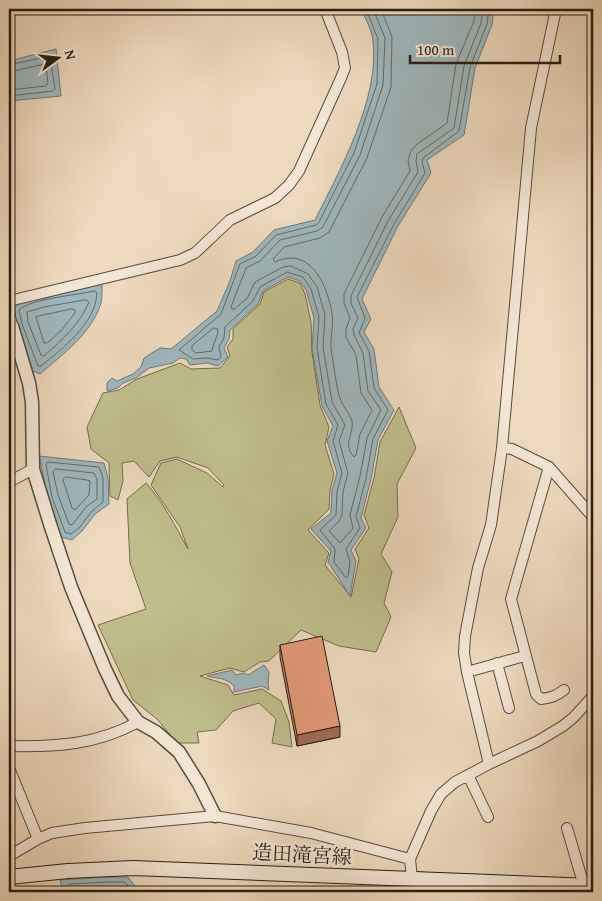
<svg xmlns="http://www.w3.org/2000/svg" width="602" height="901" font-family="'Gentium Book Plus','Noto Serif JP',serif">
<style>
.green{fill:#c0bd8c;stroke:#746c4e}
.water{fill:#9eb7bd;stroke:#6f7978}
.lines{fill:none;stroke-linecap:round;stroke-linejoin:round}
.shore{stroke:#636a67;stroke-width:1}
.minor-casing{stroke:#594b3c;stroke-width:12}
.tertiary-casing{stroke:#594b3c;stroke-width:15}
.secondary-casing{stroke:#281c11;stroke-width:16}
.minor{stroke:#f3e6d5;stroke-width:10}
.tertiary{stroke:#f3e6d5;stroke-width:12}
.secondary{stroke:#f3e6d5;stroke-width:14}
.wall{fill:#c28467;stroke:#281c11}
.shaded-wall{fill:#9e6b54;stroke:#281c11}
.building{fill:#e29978;stroke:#281c11}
.labels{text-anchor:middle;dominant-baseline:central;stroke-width:5;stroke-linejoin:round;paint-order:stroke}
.street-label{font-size:20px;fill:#281c11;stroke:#f3e6d5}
</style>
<rect width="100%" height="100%" fill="#edd9be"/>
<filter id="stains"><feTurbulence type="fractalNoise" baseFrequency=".004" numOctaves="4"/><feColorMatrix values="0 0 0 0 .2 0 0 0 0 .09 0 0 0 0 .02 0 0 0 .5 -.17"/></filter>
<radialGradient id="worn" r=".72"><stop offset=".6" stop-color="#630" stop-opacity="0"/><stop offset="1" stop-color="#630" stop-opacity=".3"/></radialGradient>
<path class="green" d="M288 279 300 283 305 294 311 322 312 352 320 405 329 427 325 445 334 474 330 490 329 509 308 530 329 553 325 565 351 597 359 559 355 549 369 528 364 515 374 478 380 442 399 407 416 448 397 484 398 517 381 554 392 572 384 603 391 617 376 652 339 646 301 630 269 661 260 662 244 672 230 668 200 676 228 685 234 695 262 689 281 701 289 722 292 747 272 743 276 719 259 703 233 711 216 730 197 732 199 743H177L157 719 133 700 98 625 146 609 130 563 127 499 146 483C164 503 175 526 188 549L180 527 151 485 161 463 177 459 207 473 223 487 224 485 208 468 177 457 160 461 149 477 134 461 122 463 123 481 118 500 110 496 109 463 91 449 87 427 103 393 119 390 137 379 180 363 191 369 220 368 230 356 227 347 233 339V329L260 304 264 292Z"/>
<path class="water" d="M361 9H494L492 25 475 68 464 135 427 160 431 173 398 226 362 299 371 319 364 332 374 349 379 387 394 410 378 440 371 479 361 518 366 528 351 550 356 561 350 596 328 562 331 551 311 529 331 513 332 490 337 473 327 441 333 426 322 406 312 348 314 318 306 290 300 281 288 277 263 291 258 304 230 330 229 339 224 348 228 357 218 366 207 363 190 365 186 359 180 358 173 363 149 368 136 378 123 383 118 388 107 391V383L112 378 117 381 133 374 141 367 144 358 160 348 171 349 217 311 230 281 236 261 253 252 274 230 315 220C340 170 380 98 373 41 372 30 365 18 361 9Z
M56 49 61 96 9 101V61Z
M102 284C102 290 102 297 101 303 92 333 63 354 40 374L33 371 13 310 19 303Z
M39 456 104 463 108 478 109 504 95 514 82 531 72 540 61 537 48 498Z
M264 665 269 672 268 684 269 690 262 686 234 692V686C225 677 218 679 207 676L232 670 236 675 244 673 248 675Z
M107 877H128L139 892H63L60 880Z"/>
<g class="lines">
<path class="shore" d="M366 9 378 39 377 84 354 153 319 222 316 225 276 235 256 256 240 264 221 314 179 350 193 359 207 358 218 360 221 356 219 347 224 338 225 327 253 301 260 287 287 272 303 277 311 289 319 317 317 348 326 404 338 425 333 441 342 473 337 491 336 515 320 530 335 549 334 562 346 578 348 576 350 562 346 549 360 528 356 517 366 478 373 439 388 410 374 388 369 351 359 333 365 318 357 297 394 224 425 173 422 162 423 158 459 131 470 67 487 24 489 9
M373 9 385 38 383 85 360 155 323 227 317 231 280 240 260 261 246 268 231 307 232 309H235L248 297 255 282 283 267 291 266 308 274 317 287 325 315 323 347 332 402 345 425 339 441 348 473 343 492 342 515 339 521 329 531 340 543 353 528 350 515 360 476 367 438 381 410 368 391 363 353 354 335 353 329 358 318 351 303V296L388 221 418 172 416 161 417 154 454 128 464 66 481 23 483 9
M381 9 392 37 391 87 367 158 329 232 320 238 284 247 273 259 275 262C311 245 328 287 332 314 334 326 330 337 331 349 333 361 335 374 337 387 338 391 339 397 341 401 344 408 350 414 352 421 354 435 342 444 354 457L356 455 360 434 372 410 361 393 356 355 346 337V329L350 318 344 303V294L382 217 410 171 408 160 411 151 416 145 447 123 456 64 474 21 475 9
M9 65 50 56 55 89 53 91 9 96
M9 72 45 64 46 66 48 83 46 86 9 90
M94 291 97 293C96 323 62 349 41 366H38L22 324 19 310C29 299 78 295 94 291Z
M86 300 89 302C80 324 62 340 44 356L41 355 28 322 27 312 44 307Z
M72 309 75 310V313L61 331 47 343H44L36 317Z
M214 328 218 329C218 337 213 343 212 351L196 353 192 350V346Z
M48 462 99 467 103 478V502L92 511 79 528 71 534 65 532 52 497 46 465Z
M56 469 94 473 97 479V499L87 506 72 525 69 524 58 495 53 472Z
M66 477 87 480 90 481 89 495 75 510 72 508 63 480Z
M67 892V886L69 884 107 882H125L132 892
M74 892 76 890 121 888 124 892"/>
<defs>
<path id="minor" d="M9 301 180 260 195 253 230 220 275 198 289 185 299 171 341 78 345 68 342 52 325 9
M9 311 12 326H9
M502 448 512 449 549 467 593 517
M549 467 511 599 536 694 541 699C551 698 556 696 564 690
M9 482 33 469
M497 663 509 708
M467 672 521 657
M9 746C56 747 96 745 138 722
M489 764 467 672 464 653 465 636 478 568 491 525 502 448 531 128 556 9
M9 768 38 839
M468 775 488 817
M567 828 584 886
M9 856 38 839 52 833 85 828 215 816 311 833 410 859
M412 879 410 859 431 811 441 794 455 782 489 764 538 741 563 726 574 717 593 696"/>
<path id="tertiary" d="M12 326 29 383 32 402 33 469 50 524 71 587 105 669 118 696 138 722 156 732 179 752 199 784 215 816"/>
<path id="secondary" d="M9 877 68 871 133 868 593 886"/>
</defs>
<use href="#minor" class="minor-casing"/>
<use href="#tertiary" class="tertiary-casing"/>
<use href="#secondary" class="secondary-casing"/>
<use href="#minor" class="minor"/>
<use href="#tertiary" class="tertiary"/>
<use href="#secondary" class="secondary"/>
</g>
<path class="wall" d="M280 645 340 737 297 746 280 657Z"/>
<path class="shaded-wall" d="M340 726V737L297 746V735Z"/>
<path class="building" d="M322 636 340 726 297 735 280 645Z"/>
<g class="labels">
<g class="street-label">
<text transform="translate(302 854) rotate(3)">造田滝宮線</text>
</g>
</g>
<rect width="602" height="901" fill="none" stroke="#edd9be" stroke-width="30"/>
<rect x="10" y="10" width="582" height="881" fill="none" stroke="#281c11" stroke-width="2.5"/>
<rect x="15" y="15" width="572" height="871" fill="none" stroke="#281c11"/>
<g transform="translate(58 58) rotate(75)" stroke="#f3e6d5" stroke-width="4" paint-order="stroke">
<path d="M0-4L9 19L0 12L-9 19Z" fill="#281c11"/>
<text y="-8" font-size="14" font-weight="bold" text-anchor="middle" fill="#281c11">N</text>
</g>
<path d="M410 55v8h150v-8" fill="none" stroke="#281c11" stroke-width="2.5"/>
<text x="417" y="55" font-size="15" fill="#281c11" stroke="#f3e6d5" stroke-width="4" paint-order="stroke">100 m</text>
<rect width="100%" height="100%" filter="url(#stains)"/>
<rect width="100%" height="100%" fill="url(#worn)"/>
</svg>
